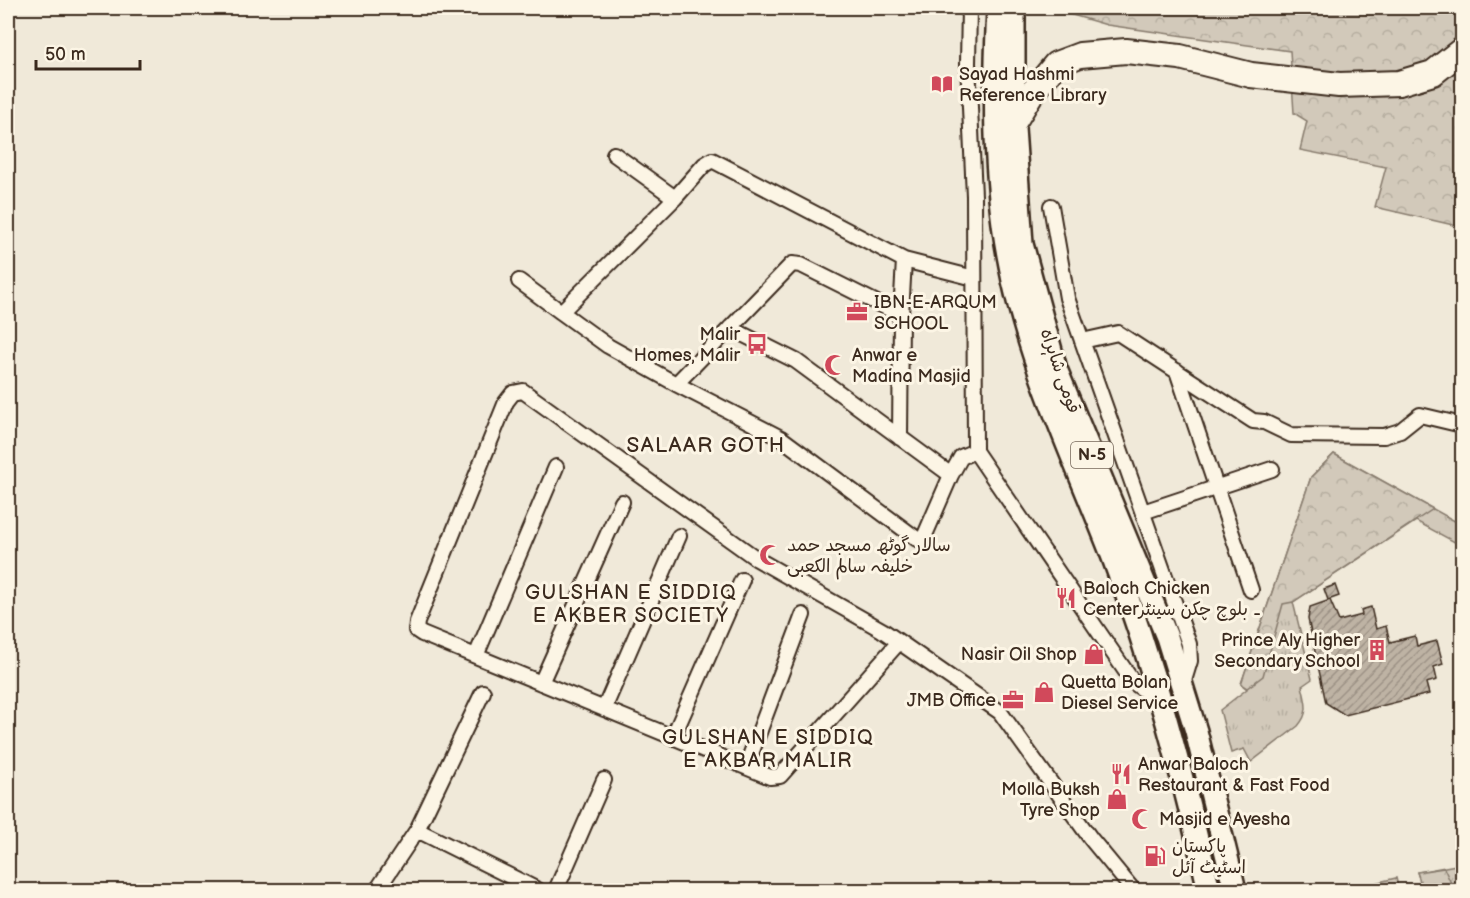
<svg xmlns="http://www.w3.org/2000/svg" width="1470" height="898" font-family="'Balsamiq Sans','Playpen Sans Arabic',sans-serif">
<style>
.grass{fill:url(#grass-tufts);stroke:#867a6c;stroke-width:1.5}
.forest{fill:url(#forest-crowns);stroke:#867a6c;stroke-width:1.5}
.building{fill:url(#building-hatch);stroke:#3b2a1e;stroke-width:1.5}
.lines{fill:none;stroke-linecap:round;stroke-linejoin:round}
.minor-casing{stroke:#3b2a1e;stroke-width:18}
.trunk-casing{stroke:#3b2a1e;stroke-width:26}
.motorway-casing{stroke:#3b2a1e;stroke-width:28}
.minor{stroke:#fcf5e5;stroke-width:14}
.trunk{stroke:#fcf5e5;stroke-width:21}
.motorway{stroke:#fcf5e5;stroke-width:24}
.labels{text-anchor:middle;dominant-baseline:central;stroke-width:6;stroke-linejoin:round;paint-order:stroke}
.shield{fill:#fcf5e5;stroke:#75675a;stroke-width:1.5}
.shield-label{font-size:16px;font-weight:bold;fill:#3b2a1e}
.poi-label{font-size:18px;fill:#3b2a1e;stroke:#fcf5e5;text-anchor:start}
.street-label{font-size:18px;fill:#3b2a1e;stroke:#fcf5e5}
.neighbourhood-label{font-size:20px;letter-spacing:1.5px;fill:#3b2a1e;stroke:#fcf5e5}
.quarter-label{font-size:21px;letter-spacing:1.5px;fill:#3b2a1e;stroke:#fcf5e5}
</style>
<defs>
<pattern id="grass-tufts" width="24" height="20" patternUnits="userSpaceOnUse" patternTransform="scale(1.5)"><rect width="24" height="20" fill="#d2c9ba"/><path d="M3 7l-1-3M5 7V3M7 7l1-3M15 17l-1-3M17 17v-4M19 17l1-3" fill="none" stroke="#b5ad9f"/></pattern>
<pattern id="forest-crowns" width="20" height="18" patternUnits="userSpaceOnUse" patternTransform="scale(1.5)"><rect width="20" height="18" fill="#d2c9ba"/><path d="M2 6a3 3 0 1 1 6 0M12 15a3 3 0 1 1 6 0" fill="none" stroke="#b5ad9f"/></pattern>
<pattern id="building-hatch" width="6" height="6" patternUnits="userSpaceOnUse" patternTransform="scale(1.5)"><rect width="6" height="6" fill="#beb3a4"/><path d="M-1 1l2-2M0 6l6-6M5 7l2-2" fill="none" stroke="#9c9285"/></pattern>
</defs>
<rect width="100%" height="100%" fill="#f0e9d9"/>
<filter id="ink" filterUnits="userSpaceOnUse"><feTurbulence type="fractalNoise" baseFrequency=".0167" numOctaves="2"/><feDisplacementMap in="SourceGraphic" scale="12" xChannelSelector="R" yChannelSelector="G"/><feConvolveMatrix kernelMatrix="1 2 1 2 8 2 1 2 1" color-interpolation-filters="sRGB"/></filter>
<g filter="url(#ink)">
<path class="grass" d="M1334 454 1462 525V546L1416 521 1293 602 1312 679 1302 686C1306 703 1310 712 1298 726L1251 762 1244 749 1231 753 1220 710 1247 689 1241 684 1311 477Z
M1462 864V890H1423L1417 872Z
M1396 878 1399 890H1345Z"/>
<path class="forest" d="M1048 8H1462V227L1375 207 1386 167 1300 150 1307 121 1294 113 1290 51 1107 25Z
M1334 454 1433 509 1293 602 1283 604 1263 676 1247 688 1241 684 1311 477Z
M1444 868 1454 890H1423L1417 872Z"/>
<path class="building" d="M1335 585 1339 596 1328 600 1324 589Z
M1330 600 1339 621 1362 615 1361 610 1371 607 1376 629 1386 626 1390 642 1415 636 1417 646 1437 641 1443 664 1434 667 1437 680 1426 683 1429 694 1345 715 1326 703 1308 619 1310 607Z"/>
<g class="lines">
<defs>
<path id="minor" d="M969 8 968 63 974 196 975 451 1133 682 1162 703
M614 154 675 198
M1051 206 1067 298 1189 644 1190 661 1183 684
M519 281 561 312
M901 315 801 265 792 264 676 384 781 438 917 539H922L925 535 951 475
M730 328 796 361 951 475 961 457 975 451
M1082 341 1118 333 1253 421 1264 422 1291 435 1384 436 1400 431 1420 415 1462 425
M1177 371 1251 590
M676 384 608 346 561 312 675 198 704 165 712 160 904 260 974 278
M900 438 901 315 904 260
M1143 512 1272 469
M899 642 780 776 770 777 422 634 416 630 417 622 506 402 513 393 523 391 757 559 882 630 1000 712 1091 839 1133 890
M476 656 556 467
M541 683 622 502
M604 709 679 536
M673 737 742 580
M746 767 803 615
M417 830 538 890
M377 890 417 830 483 692
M556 890 604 780"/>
<path id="trunk" d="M998 8C994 90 993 174 1008 255 1026 359 1074 457 1112 555 1154 665 1183 776 1209 890
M1014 8V128L1022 244 1056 369 1167 637 1196 731 1235 890"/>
<path id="motorway" d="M1014 122 1031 94 1056 64 1080 55 1126 51 1180 57 1251 75 1339 85 1399 83 1433 73 1462 50"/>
</defs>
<use href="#minor" class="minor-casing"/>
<use href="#trunk" class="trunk-casing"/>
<use href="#motorway" class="motorway-casing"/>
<use href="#minor" class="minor"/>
<use href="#trunk" class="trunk"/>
<use href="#motorway" class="motorway"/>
</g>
</g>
<defs>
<symbol id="library-bare" viewBox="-9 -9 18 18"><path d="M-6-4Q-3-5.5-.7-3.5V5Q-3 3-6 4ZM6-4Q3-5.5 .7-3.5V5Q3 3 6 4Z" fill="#d1495b" stroke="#fcf5e5" stroke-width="2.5" paint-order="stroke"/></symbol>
<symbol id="office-bare" viewBox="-9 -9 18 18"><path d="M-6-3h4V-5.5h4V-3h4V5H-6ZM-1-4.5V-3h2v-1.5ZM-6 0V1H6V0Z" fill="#d1495b" stroke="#fcf5e5" stroke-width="2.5" paint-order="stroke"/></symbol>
<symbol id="bus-bare" viewBox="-9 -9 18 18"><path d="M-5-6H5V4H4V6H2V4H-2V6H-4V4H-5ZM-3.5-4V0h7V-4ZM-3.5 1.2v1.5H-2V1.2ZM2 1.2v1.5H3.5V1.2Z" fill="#d1495b" stroke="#fcf5e5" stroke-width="2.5" paint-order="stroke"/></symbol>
<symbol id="mosque-bare" viewBox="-9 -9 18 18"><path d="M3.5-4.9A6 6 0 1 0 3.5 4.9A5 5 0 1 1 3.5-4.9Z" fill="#d1495b" stroke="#fcf5e5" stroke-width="2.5" paint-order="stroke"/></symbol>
<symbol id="restaurant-bare" viewBox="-9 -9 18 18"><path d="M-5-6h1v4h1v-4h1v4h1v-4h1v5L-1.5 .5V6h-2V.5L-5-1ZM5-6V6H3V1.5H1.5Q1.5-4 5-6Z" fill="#d1495b" stroke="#fcf5e5" stroke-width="2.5" paint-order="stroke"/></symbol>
<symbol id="building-bare" viewBox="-9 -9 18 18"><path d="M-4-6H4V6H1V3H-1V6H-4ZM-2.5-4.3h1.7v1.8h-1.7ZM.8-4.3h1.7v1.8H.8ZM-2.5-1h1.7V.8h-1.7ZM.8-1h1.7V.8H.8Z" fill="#d1495b" stroke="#fcf5e5" stroke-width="2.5" paint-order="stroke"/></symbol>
<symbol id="shop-bare" viewBox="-9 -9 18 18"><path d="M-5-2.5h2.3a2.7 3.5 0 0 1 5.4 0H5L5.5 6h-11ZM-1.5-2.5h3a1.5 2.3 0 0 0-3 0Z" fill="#d1495b" stroke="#fcf5e5" stroke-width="2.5" paint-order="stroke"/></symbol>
<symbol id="fuel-bare" viewBox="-9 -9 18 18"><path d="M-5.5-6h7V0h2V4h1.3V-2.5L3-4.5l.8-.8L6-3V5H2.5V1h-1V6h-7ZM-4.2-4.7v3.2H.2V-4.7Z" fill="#d1495b" stroke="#fcf5e5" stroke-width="2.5" paint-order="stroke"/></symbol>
</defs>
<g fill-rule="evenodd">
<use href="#library-bare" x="927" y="69" width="30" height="30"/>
<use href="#office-bare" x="842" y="297" width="30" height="30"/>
<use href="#bus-bare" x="742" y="329" width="30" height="30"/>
<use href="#mosque-bare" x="820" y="350" width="30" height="30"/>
<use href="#mosque-bare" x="755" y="540" width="30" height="30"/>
<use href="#restaurant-bare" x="1051" y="583" width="30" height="30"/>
<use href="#building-bare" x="1362" y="635" width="30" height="30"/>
<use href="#shop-bare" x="1079" y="639" width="30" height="30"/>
<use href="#shop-bare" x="1029" y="677" width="30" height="30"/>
<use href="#office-bare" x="998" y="685" width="30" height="30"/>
<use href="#restaurant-bare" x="1106" y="759" width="30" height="30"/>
<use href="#shop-bare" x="1102" y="784" width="30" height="30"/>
<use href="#mosque-bare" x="1127" y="804" width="30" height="30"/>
<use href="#fuel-bare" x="1140" y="841" width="30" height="30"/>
</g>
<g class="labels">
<rect class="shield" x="1071" y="442" width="42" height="26" rx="4.5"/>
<g class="shield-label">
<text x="1092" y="455">N-5</text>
</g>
<g class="poi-label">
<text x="959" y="74">Sayad Hashmi<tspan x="959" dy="21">Reference Library</tspan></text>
<text x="874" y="302">IBN-E-ARQUM<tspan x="874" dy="21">SCHOOL</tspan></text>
<text x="740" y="334" text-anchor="end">Malir<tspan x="740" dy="21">Homes, Malir</tspan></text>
<text x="852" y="355">Anwar e<tspan x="852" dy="21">Madina Masjid</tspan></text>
<text x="787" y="545">سالار گوٹھ مسجد حمد<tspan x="787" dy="21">خلیفہ سالم الکعبی</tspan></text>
<text x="1083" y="588">Baloch Chicken<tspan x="1083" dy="21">Center۔ بلوچ چکن سینٹر</tspan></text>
<text x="1360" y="640" text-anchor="end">Prince Aly Higher<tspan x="1360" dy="21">Secondary School</tspan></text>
<text x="1077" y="654" text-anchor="end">Nasir Oil Shop</text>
<text x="1061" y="682">Quetta Bolan<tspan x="1061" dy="21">Diesel Service</tspan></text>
<text x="996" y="700" text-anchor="end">JMB Office</text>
<text x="1138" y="764">Anwar Baloch<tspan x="1138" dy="21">Restaurant &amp; Fast Food</tspan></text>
<text x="1100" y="789" text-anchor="end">Molla Buksh<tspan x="1100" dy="21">Tyre Shop</tspan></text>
<text x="1159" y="819">Masjid e Ayesha</text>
<text x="1172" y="846">پاکستان<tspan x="1172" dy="21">اسٹیٹ آئل</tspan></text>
</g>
<g class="street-label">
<text transform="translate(1060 371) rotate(71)">قومی شاہراہ</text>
</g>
<g class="neighbourhood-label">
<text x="631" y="593">GULSHAN E SIDDIQ<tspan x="631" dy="23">E AKBER SOCIETY</tspan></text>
<text x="768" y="738">GULSHAN E SIDDIQ<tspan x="768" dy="23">E AKBAR MALIR</tspan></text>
</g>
<g class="quarter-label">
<text x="706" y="445">SALAAR GOTH</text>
</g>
</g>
<rect width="1470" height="898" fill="none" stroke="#fcf5e5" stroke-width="30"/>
<rect x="15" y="15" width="1440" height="868" fill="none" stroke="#3b2a1e" stroke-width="2" filter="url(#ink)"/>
<path d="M36 60v9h104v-9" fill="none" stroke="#3b2a1e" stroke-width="3"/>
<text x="45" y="60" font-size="18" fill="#3b2a1e" stroke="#fcf5e5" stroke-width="4.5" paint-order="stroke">50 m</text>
</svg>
